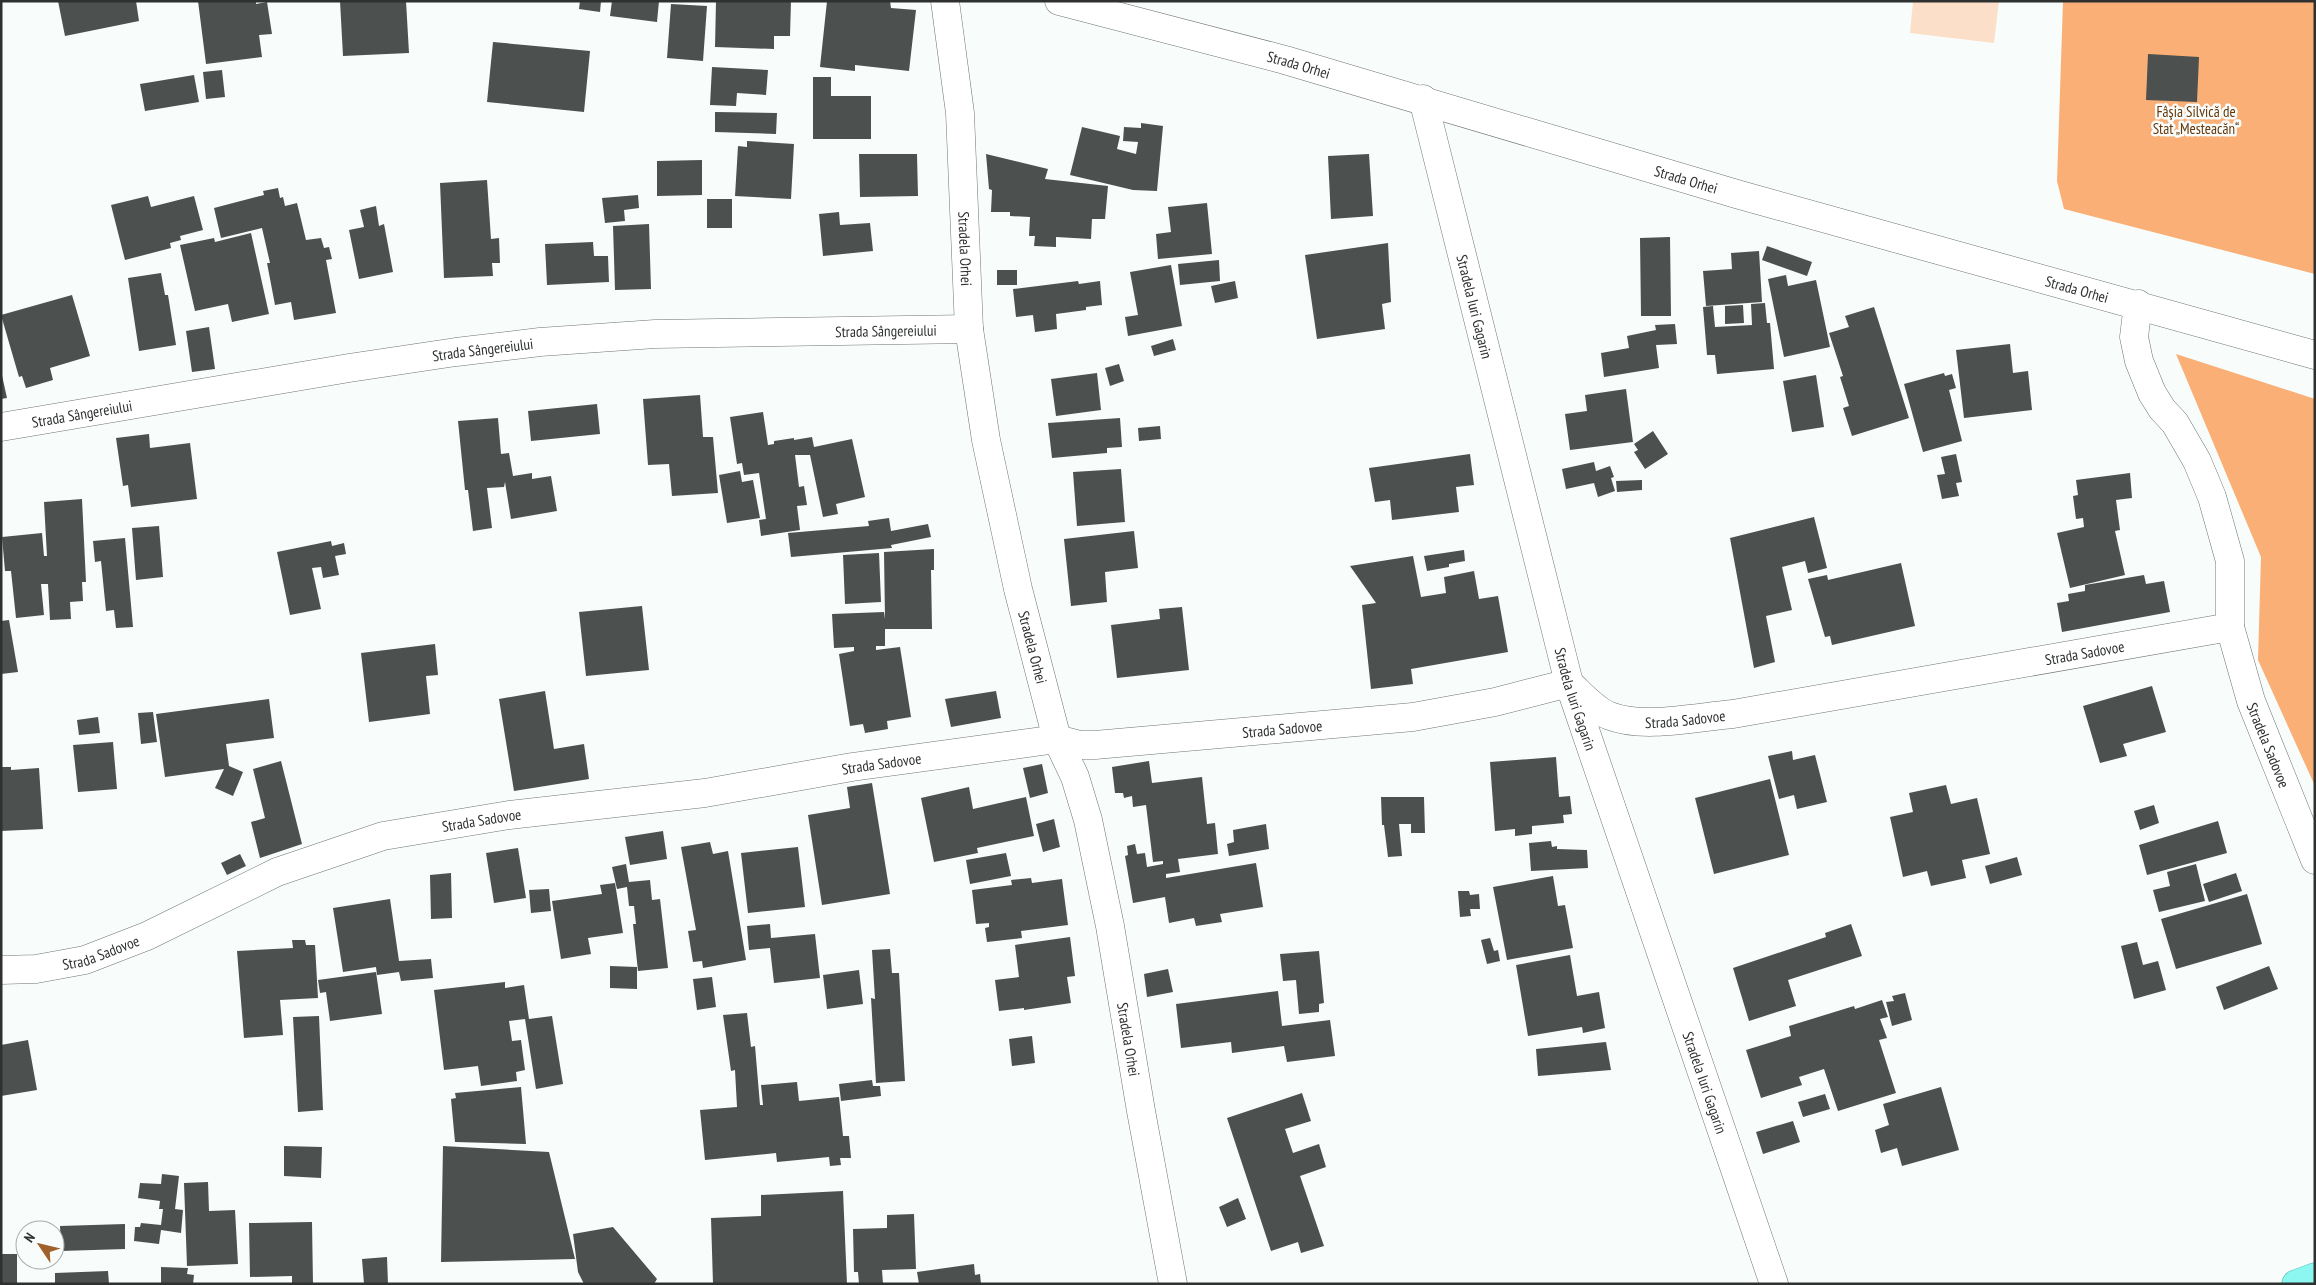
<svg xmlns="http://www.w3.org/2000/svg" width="2316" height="1285" font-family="'PT Sans Narrow',sans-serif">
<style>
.green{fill:#fcdfc9}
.forest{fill:#f9af75}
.building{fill:#4c504f}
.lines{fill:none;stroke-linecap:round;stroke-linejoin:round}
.minor-casing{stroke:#707474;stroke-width:29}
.major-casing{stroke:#39ada7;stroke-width:29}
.minor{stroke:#fff;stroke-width:28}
.major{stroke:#8cf6f1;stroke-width:28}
.labels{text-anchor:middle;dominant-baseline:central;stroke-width:5;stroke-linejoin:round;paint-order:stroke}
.street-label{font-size:15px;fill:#2f3131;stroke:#f8fdfc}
.park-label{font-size:15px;fill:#663709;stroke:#f8fdfc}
</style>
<rect width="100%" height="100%" fill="#f8fdfc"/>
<path class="green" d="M1913 1H1999L1994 43 1910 33Z"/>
<path class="forest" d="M2063 1H2315V274L2064 209 2057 181Z
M2176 354 2315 399V786L2258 660 2261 557Z"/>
<path class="building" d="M58 1H136L139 21 65 36Z
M198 1H256V4L267 2 272 34 259 35 262 57 206 64Z
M340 1H406L409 53 343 56Z
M580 1H601L600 12 579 9Z
M612 1H659L657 22 610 16Z
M716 1H791L790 36H774V49L715 47Z
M827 1H890L891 8 916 10 909 71 855 65V71L820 67Z
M671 4 707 6 703 61 667 58Z
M493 42 590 51 584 112 487 102Z
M2148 54 2199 57 2197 102 2146 100Z
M712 67 768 70 766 95 737 93 736 106 710 105Z
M222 70 225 97 206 99 203 72Z
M194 75 199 102 145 111 140 84Z
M813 77H831V96H871V139H813Z
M715 112 777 113 776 134 715 132Z
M1141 123 1163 126 1157 191 1133 190 1070 175 1082 127 1120 136 1117 149 1136 154 1138 142 1123 141 1124 127 1141 128Z
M747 141 794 144 791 199 735 196 738 146 747 147Z
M859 154H917L918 196 860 197Z
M986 154 1048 169 1045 179 1108 186 1105 219H1092L1091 239 1056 237V247L1034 246 1035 236H1029L1030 217 1010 216V212H991L992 190 989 189Z
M1369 154 1373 216 1331 219 1328 156Z
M702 160V195L657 196V161Z
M487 180 491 239 499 238 500 263H492L493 276 444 278 440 183Z
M278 188 280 198 283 197 285 206 297 203 306 240 321 238 324 248 329 247 332 259 326 260 336 313 294 320 291 302 275 305 267 263H270L262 228 221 238 214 208 264 195 263 191Z
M638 195 639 208 624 210 625 221 605 223 602 198Z
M148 196 151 207 194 196 203 230 180 236 181 240 170 243 171 248 125 260 111 205Z
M707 199H732V228H707Z
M1207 203 1212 254 1158 259 1156 234 1171 232 1168 207Z
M376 206 379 226 384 224 393 272 359 279 349 230 364 227 360 210Z
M839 212 840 225 870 223 873 251 823 256 819 214Z
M649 224 651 289 615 290 613 226Z
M251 233 269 314 232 322 228 304 195 311 180 245 214 238 215 242Z
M1670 237 1671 316H1641L1640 238Z
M593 242 594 256H608L609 282 547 285 545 244Z
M1388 243 1391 302 1382 304 1385 329 1317 339 1305 255Z
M1767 246 1812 262 1807 276 1762 260Z
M1759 251 1762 302 1706 306 1703 271 1732 269 1731 253Z
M1219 260 1220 281 1180 285 1178 264Z
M1171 265 1182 326 1128 336 1125 317 1138 315 1130 272Z
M997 270H1017V285H997Z
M161 273 165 295H168L176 345 139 351 128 278Z
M1786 275 1788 286 1816 280 1830 347 1784 357 1768 279Z
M1078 281 1079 284 1100 281 1102 305 1086 307V310L1056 314 1057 329 1035 332 1033 315 1016 317 1013 289Z
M1235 281 1238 298 1215 303 1211 286Z
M72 295 90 356 50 368 53 380 26 388 22 376 19 377 1 315Z
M1765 303 1767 323H1770L1774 369 1717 374 1715 355H1707L1703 307 1713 306 1715 327 1752 325 1751 304Z
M1743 305 1744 323 1725 324V306Z
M1874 307 1909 418 1852 436 1843 408 1849 406 1840 377 1843 376 1829 333 1849 327 1845 316Z
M1675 324 1677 344 1656 345 1659 368 1604 377 1601 353 1629 348 1627 336 1656 330 1655 325Z
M209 327 215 369 192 372 186 331Z
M1173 339 1176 350 1154 356 1151 346Z
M2010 344 2013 373 2028 371 2032 410 1964 418 1956 350Z
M1119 364 1124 381 1110 386 1105 368Z
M1 371 7 398 1 399Z
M1097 373 1101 410 1056 416 1051 379Z
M1944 373 1945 376 1952 374 1956 388 1949 390 1962 441 1923 452 1904 384Z
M1816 375 1824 427 1792 432 1783 381Z
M1626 389 1633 442 1570 450 1565 414 1587 411 1585 395Z
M700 395 703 437H713L718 493 672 496 669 464 648 465 643 399Z
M597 404 600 434 531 441 528 411Z
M763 412 768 445 774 444V441L794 438V440L812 437 814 447 852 439 865 497 836 504 838 514 823 517 810 455H795L799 487 804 486 807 505 797 506 800 530 761 536 759 520 766 519 759 473 744 475 742 463 737 464 730 417Z
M498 418 501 454 509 453 513 476 532 473V479L551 476 557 511 511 519 505 482 504 487 487 488 492 528 473 531 468 490H465L458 421Z
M1120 418 1122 447 1107 448V453L1052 458 1048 423Z
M1160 426 1161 439 1139 441 1138 428Z
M1653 431 1668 454 1645 469 1634 452 1638 450 1634 444Z
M149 434 150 448 190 443 197 499 131 507 128 485 123 486 116 438Z
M1470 454 1474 485 1456 487 1459 512 1392 520 1390 500 1375 502 1369 468Z
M1956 454 1962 482 1956 483 1959 496 1942 499 1937 475 1945 474 1941 457Z
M1594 462 1596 471 1610 466 1614 477 1611 478 1615 491 1598 497 1594 483 1566 489 1562 469Z
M1121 469 1125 522 1077 526 1073 472Z
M740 471 742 482 753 480 760 518 727 523 719 475Z
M2130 473 2132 498 2116 500 2120 530 2115 531 2125 575 2070 588 2057 533 2084 527 2083 518 2076 519 2073 496 2078 495 2076 480Z
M1642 480V490L1617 492 1616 481Z
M82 499 86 582H82L83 601 70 602 71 619 50 620 48 584H41L44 615 16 618 11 571H5L2 537 42 533 44 556H47L44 502Z
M1814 517 1827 568 1808 573 1805 561 1782 567 1792 610 1766 616 1775 662 1754 668 1730 538Z
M889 518 891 531 928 524 931 537 891 545 892 548 791 557 788 533 869 526 868 521Z
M159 526 163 577 136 580 132 528Z
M1134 531 1138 568 1105 572 1107 602 1071 606 1064 539Z
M125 538 133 627 116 628 114 610 106 611 101 561 95 562 93 541Z
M331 541 332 546 344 543 346 554 335 556 339 575 323 578 321 567 312 568 321 609 290 615 277 552Z
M934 549V570H931L932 629H885V646H876V650L900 647 911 717 887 721 888 729 865 733 863 724 850 726 839 654 854 651V647L834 648 832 614 884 612 885 619 884 552Z
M1464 550 1465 561 1449 564V567L1427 571 1424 556Z
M879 553 881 602 845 604 843 555Z
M1413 556 1421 597 1446 593 1444 577 1474 571 1479 599 1498 596 1508 652 1411 669 1413 684 1371 689 1362 605 1376 603 1350 566Z
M1901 563 1915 626 1832 645 1830 636 1825 637 1808 579 1827 575 1828 580Z
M2144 575 2146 584 2164 581 2170 612 2062 632 2057 603 2069 601 2068 594 2085 591V585Z
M642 606 649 670 586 676 579 612Z
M1182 607 1189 670 1117 678 1111 625 1160 619 1159 609Z
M9 620 18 672 1 674V621Z
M435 644 438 675 426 676 430 714 369 722 361 653Z
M2152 686 2166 732 2123 744 2127 756 2100 763 2083 706Z
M545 691 554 749 584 744 589 779 514 791 499 699Z
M996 691 1001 718 951 727 945 699Z
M269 699 274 738 226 744 229 766 243 772 233 796 215 788 224 769 165 777 156 714Z
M153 712 157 742 141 744 138 713Z
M98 717 100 733 79 735 77 720Z
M113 742 117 789 78 792 73 745Z
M1792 751 1793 760 1815 755 1827 802 1797 809 1794 795 1779 799 1768 756Z
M1556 757 1559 797 1570 796 1572 814 1563 815 1564 823 1532 826V834L1515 836V829L1495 831 1490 762Z
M281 761 302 844 260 858 251 822 265 818 253 769Z
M1149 761 1152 783 1202 777 1207 824 1215 823 1218 854 1178 859 1180 872 1166 874V878L1256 863 1263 907 1220 914 1222 922 1196 926 1194 918 1169 923 1165 897 1133 903 1125 856 1128 855 1127 846 1135 844 1137 854 1145 853 1147 867 1163 864V861L1153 862 1146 805 1133 807 1132 796 1124 798 1123 793H1115L1112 767Z
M1042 764 1048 793 1030 798 1023 768Z
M1 767H11V770L39 768 43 829 1 831Z
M1770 779 1789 855 1714 874 1695 798Z
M872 783 890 894 822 905 808 815 850 808 847 787Z
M1946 785 1951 804 1977 798 1990 854 1962 860 1966 878 1931 886 1927 871 1903 877 1890 817 1913 812 1909 793Z
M969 787 973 809 1026 797 1034 836 977 848 978 853 934 862 921 798Z
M1381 797H1424L1425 833H1411V824H1399L1402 856 1388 857 1384 825H1382Z
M2154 805 2159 823 2140 830 2134 811Z
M1054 819 1060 847 1043 852 1036 824Z
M2218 821 2227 853 2147 875 2139 845Z
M1266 824 1269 849 1229 856 1227 844 1234 842 1233 830Z
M663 831 667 859 630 865 625 837Z
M1551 841 1552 847 1557 846V849L1587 850 1588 868 1531 871 1529 843Z
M710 842 713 854 728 851 746 960 703 968 702 961 693 962 688 931 696 930 681 847Z
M798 847 805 907 748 913 741 853Z
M518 848 526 898 494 903 486 853Z
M1006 853 1011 876 970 884 966 860Z
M240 854 246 866 227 875 221 863Z
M2017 857 2022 875 1990 884 1985 866Z
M626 864 629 882 650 880 652 900 660 899 668 968 638 971 633 924H636L634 906H629L627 887 617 889 612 867Z
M2196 864 2205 901 2159 912 2153 890 2170 886 2167 872Z
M451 873 452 918 431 919 430 875Z
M2236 873 2242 891 2209 902 2203 884Z
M1553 876 1558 906 1565 905 1573 948 1507 960 1493 887Z
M1031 878 1032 883 1062 879 1068 925 1021 931 1022 938 987 942 985 928 989 927V923L976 924 972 890 1012 885 1011 880Z
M615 883 623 933 588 938 591 954 561 959 552 901 602 894 600 885Z
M549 889 551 911 531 913 529 890Z
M1458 891H1469L1470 895 1479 894 1480 909H1470L1471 916 1460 917Z
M2247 894 2262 944 2176 969 2161 919Z
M390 899 399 961 431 959 433 978 401 981 399 972 377 975 376 967 343 972 333 908Z
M770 924 771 938 815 934 820 978 774 983 770 948 749 950 747 926Z
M1851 924 1862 956 1788 980 1796 1006 1749 1021 1733 968 1826 937 1825 933Z
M1070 937 1075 976 1067 977 1071 1003 1024 1010V1008L999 1011 995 980 1019 977 1015 945Z
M1490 938 1494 951 1498 950 1500 961 1487 964 1481 940Z
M292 940H305L306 945H315L318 998 280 1000 283 1035 244 1038 237 951 293 948Z
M2137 942 2143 965 2158 961 2166 990 2134 999 2121 946Z
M890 949 892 973H899L905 1081 876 1083 871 998 875 999 872 950Z
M1319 951 1324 1003 1319 1004V1012L1299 1014 1296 980 1283 981 1280 954Z
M1570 955 1577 996 1599 992 1605 1028 1583 1033 1582 1027 1528 1036 1516 965Z
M610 966 637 967V989L610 988Z
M2269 966 2278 989 2224 1010 2216 987Z
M1168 969 1173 992 1147 997 1144 974Z
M859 970 863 1004 827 1009 823 975Z
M376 972 382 1014 330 1021 326 992 320 993 318 980Z
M712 977 716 1007 697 1010 693 979Z
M505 982V988L524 985 529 1019 552 1016 563 1084 536 1089 525 1019 509 1021 512 1041 521 1040 525 1070 516 1072 517 1081 481 1086 478 1066 444 1070 434 990Z
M1278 991 1282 1026 1330 1020 1335 1056 1287 1062 1284 1046 1232 1053 1231 1042 1181 1048 1176 1004Z
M1905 993 1912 1020 1892 1026 1886 1002 1894 1001 1892 996Z
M1882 1000 1888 1017 1880 1019 1887 1038 1879 1040 1896 1093 1838 1111 1824 1069 1799 1077 1802 1085 1761 1098 1746 1050 1791 1036 1789 1026 1854 1006 1855 1009Z
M747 1013 751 1047 755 1046 760 1105H763L761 1085 797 1082 799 1101 839 1097 843 1136H849L851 1158H840L841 1165 830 1166 829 1157 777 1162 776 1153 705 1160 700 1110 737 1107 735 1070 731 1071 723 1015Z
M319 1016 323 1110 298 1112 293 1017Z
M1032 1036 1035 1063 1012 1066 1009 1039Z
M28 1040 37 1090 1 1096V1045Z
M1606 1042 1611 1070 1538 1076 1536 1049Z
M872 1080 873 1086H880L881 1096 841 1101 839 1084Z
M521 1087 526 1144 455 1142 451 1099 456 1098 455 1093Z
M1941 1087 1959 1150 1902 1166 1897 1148 1881 1153 1875 1130 1889 1125 1883 1104Z
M1302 1093 1311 1121 1285 1129 1293 1153 1319 1144 1326 1167 1300 1176 1324 1246 1301 1253 1298 1242 1271 1251 1227 1118Z
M1825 1094 1830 1109 1803 1117 1798 1102Z
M1793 1121 1800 1142 1763 1154 1756 1132Z
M284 1146 322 1147 321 1178 284 1176Z
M443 1146 549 1152 575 1259 441 1262Z
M162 1174 179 1176 175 1209 183 1210 181 1233 161 1230 159 1244 134 1241 135 1227H140L141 1223 161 1225 163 1209H159L160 1201 138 1198 140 1183 161 1184Z
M208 1182 209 1211 235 1210 238 1264 187 1266 184 1183Z
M843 1191 847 1284H713L711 1218 761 1216V1195Z
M1238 1198 1246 1219 1227 1227 1219 1207Z
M914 1214 916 1269 882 1270 883 1284H859L858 1272H854L853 1229 887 1228V1215Z
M312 1222 313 1284H292V1276L250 1277 249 1223Z
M125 1224V1249L61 1251 60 1226Z
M613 1227 657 1279 654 1284H584L578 1272 573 1234Z
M1 1254H17V1284H1Z
M387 1257 388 1284H364L362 1259Z
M974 1264 975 1275 980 1274 981 1284H919L917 1272Z
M161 1267 188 1268 187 1274 194 1275 193 1284H161Z
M108 1271 109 1284H55V1273Z"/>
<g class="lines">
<defs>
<g id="minor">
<path id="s1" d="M945 1 960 113 969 329 986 440 1018 589 1057 739 1075 777 1088 820 1110 926 1141 1111 1173 1284"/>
<path id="s2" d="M1059 1 1285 60 1740 195 2315 355"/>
<path id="s3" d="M1423 99 1569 683 1774 1284"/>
<path id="s4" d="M2138 304 2134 337 2139 361 2152 393 2162 409 2175 423 2197 461 2212 497 2230 561V627L2251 701 2315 860"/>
<path id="s5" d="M1 427 349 368 456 352 540 342 655 334 969 329"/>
<path id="s6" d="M1 970 36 969 85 960 147 936 277 872 383 836 509 815 705 793 852 767 1057 739 1080 745H1095L1413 717 1495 702 1569 683C1581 694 1594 710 1610 716 1643 729 1697 717 1733 714L2230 627"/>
</g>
<path id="major" d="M2296 1284 2315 1277"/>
</defs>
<use href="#minor" class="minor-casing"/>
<use href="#major" class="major-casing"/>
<use href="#minor" class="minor"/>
<use href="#major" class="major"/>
</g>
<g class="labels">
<g class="street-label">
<text stroke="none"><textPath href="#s2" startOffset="248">Strada Orhei</textPath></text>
<text stroke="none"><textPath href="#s2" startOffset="652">Strada Orhei</textPath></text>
<text stroke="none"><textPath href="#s1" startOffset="249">Stradela Orhei</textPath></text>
<text stroke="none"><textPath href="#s2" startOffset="1058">Strada Orhei</textPath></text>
<text stroke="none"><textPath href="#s3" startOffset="214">Stradela Iuri Gagarin</textPath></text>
<text stroke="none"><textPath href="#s5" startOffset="892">Strada Sângereiului</textPath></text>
<text stroke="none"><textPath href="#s5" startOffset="488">Strada Sângereiului</textPath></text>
<text stroke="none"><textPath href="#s5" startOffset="82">Strada Sângereiului</textPath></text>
<text stroke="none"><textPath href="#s1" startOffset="654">Stradela Orhei</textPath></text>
<text stroke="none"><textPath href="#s6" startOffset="2141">Strada Sadovoe</textPath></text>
<text stroke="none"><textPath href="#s3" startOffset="619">Stradela Iuri Gagarin</textPath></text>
<text stroke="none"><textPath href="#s6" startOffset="1736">Strada Sadovoe</textPath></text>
<text stroke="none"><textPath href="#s6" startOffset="1316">Strada Sadovoe</textPath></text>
<text stroke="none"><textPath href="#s4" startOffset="470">Stradela Sadovoe</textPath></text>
<text stroke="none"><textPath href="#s6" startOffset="912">Strada Sadovoe</textPath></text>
<text stroke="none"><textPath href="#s6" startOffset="508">Strada Sadovoe</textPath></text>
<text stroke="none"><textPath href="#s6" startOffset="102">Strada Sadovoe</textPath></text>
<text stroke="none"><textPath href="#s1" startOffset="1059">Stradela Orhei</textPath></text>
<text stroke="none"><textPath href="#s3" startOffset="1024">Stradela Iuri Gagarin</textPath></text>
</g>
<g class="park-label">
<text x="2196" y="111">Fâşia Silvică de<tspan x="2196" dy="17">Stat „Mesteacăn“</tspan></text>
</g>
</g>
<rect width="2316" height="1285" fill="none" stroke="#2f3131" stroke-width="5"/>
<g transform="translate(40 1245) rotate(305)"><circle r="24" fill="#f8fdfc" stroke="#a8abab"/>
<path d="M0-4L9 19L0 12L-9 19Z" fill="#a1612a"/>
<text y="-8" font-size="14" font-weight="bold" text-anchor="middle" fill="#2f3131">N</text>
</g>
</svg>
